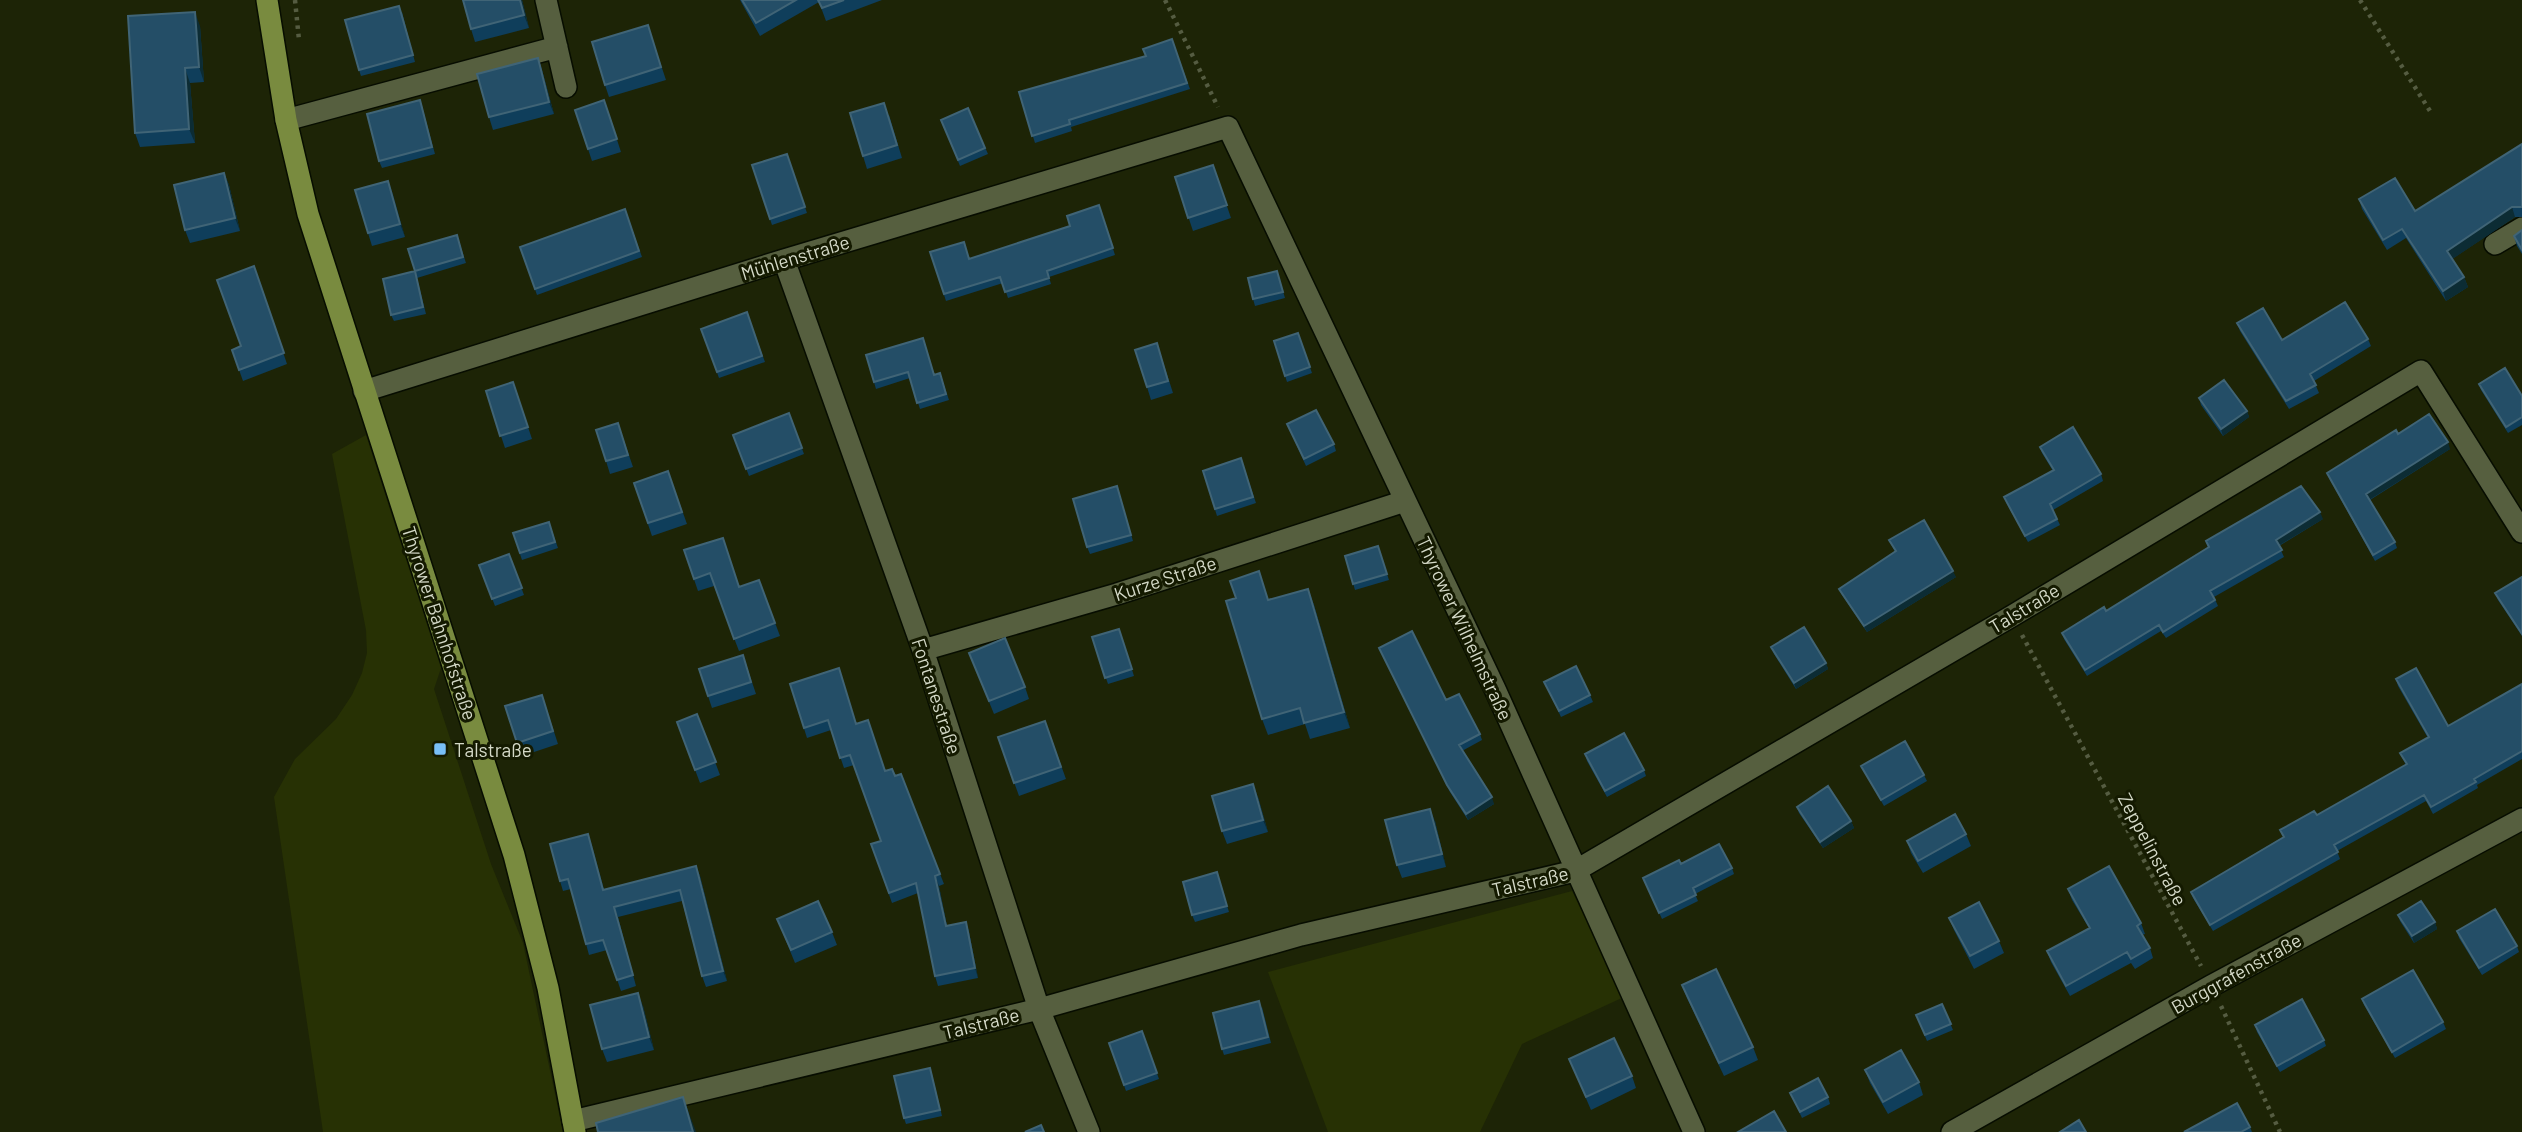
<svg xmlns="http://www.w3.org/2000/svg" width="2522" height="1132" font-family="Barlow,sans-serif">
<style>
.green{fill:#273104}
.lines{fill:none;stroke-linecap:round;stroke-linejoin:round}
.minor-casing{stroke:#070d00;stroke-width:24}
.major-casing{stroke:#070d00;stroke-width:24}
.path{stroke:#555c41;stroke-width:4.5;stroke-dasharray:3.5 5;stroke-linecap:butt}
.minor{stroke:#565f3f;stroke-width:21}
.major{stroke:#798b3f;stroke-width:21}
.wall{fill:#0f3e5b}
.shaded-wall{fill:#0c2c34}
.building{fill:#244e67;stroke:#406476;stroke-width:2}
.poi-dot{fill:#78bff7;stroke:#141a00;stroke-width:2.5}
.labels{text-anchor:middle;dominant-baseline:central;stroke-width:6;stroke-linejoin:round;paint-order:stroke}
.street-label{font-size:19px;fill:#d4d9c7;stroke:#141a00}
.poi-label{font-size:19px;fill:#d4d9c7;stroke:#141a00;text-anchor:start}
</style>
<rect width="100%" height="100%" fill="#1d2406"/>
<path class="green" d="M366 435 441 668 434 689 491 864 523 943 563 1132H323L274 797 295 759 336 719 352 695 362 673 367 653 366 630 332 454Z
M1572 891 1624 997 1522 1044 1480 1132H1328L1268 972Z"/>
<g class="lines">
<defs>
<path id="minor" d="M546 0 566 87
M286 120 557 47
M2495 244 2522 228
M784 260 923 650 1039 1009 1089 1132
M364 391 784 260 1228 127 1495 689 1694 1132
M923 650 1117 594 1405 501
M573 1121 1039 1009 1301 935 1575 871 2012 616 2421 371 2522 532
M1952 1132 2211 986 2522 819"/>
<path id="major" d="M267 0 286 120 308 214 514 855 548 988 575 1132"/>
</defs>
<use href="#minor" class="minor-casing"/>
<use href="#major" class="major-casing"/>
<path class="path" d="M295 0 299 40
M1165 0 1218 107
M2360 0 2430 111
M2022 635 2201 966
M2221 1006 2280 1132"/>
<use href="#minor" class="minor"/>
<use href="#major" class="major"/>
</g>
<path class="wall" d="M522 0 529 28 475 42 471 29Z
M740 0H882L826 21 819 2 760 36Z
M402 12 415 62 361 76 359 70Z
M200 26 204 82 190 83 195 143 140 147 135 133Z
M652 38 666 80 609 97 605 85Z
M1172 39 1190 89 1071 127 1072 131 1035 143 1019 92 1146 56Z
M538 58 542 70 554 114 493 130 489 117Z
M604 100 621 152 592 161 575 110Z
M422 106 435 154 382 168 379 161Z
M968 108 988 154 960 166 941 120Z
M889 115 902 158 867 169 863 156Z
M2522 144V217H2515L2452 259 2464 277 2468 287 2446 301 2406 238 2387 250 2362 209 2359 199 2415 211Z
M787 154 807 213 772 225 752 165Z
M1213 165 1231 218 1193 231 1175 177Z
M224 173 229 185 240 231 190 243 185 230Z
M388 181 405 237 372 246 368 233Z
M1099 205 1115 255 1049 277 1051 284 1008 298 1003 283 946 301 930 252 970 259 1070 226Z
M625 209 642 257 537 295 520 247Z
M2522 230V254L2517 246 2514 236Z
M457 235 466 263 417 278 426 314 394 321 391 315 415 271Z
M254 266 287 364 243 381 232 350 241 346Z
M1277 271 1285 298 1255 306 1253 299Z
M747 312 765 362 719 378 701 329Z
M2237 323 2282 340 2368 339 2371 346 2314 381 2319 393 2289 409 2240 331Z
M1298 333 1312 373 1287 382 1274 341Z
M1157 343 1173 393 1151 400 1147 387Z
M866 355 934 375 940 373 949 400 920 409 910 378 876 389Z
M513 382 532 439 505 448 486 391Z
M2479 384 2522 396V425L2508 433 2481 390Z
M2199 398 2247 411 2249 417 2223 436 2201 405Z
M789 413 804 454 749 476 733 435Z
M618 423 633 467 610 474 606 461Z
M1287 424 1334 444 1336 451 1306 466Z
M2398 434 2450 449 2370 500 2395 542 2397 548 2375 561 2330 480 2327 473Z
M2040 447 2101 474 2103 481 2053 510 2060 525 2028 542 2007 504 2004 497 2053 471 2042 453Z
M1241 458 1256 503 1217 516 1203 471Z
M668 471 687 524 652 536 634 483Z
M1119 493 1133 541 1090 554 1087 547Z
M2323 519 2279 546 2284 557 2214 597 2218 606 2166 638 2161 631 2087 676 2064 639 2062 633 2106 611 2208 548 2206 541Z
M549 522 558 548 522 560 513 533Z
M1889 540 1956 577 1867 632 1842 595 1839 589 1895 552Z
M1378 546 1389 580 1355 590 1345 556Z
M684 550 740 587 759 580 780 636 739 651 714 586 698 591Z
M509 554 524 595 495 606 479 565Z
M2522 577V636L2498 600 2495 593Z
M1308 589 1314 605 1350 728 1310 739 1305 724 1268 735 1262 719 1268 600Z
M1119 629 1134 676 1108 684 1092 637Z
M1771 647 1826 663 1828 669 1796 689 1774 654Z
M1379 648 1446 700 1480 734 1482 740 1462 751 1494 804 1468 820 1450 792Z
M743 655 756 694 712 708 699 669Z
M974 665 1025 687 1029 699 994 714Z
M839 668 856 724 885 771 895 776 901 774 944 884 939 886 947 926 966 922 969 932 978 978 938 986 935 976 918 893 892 903 871 844 881 841 854 765 844 768 831 730 807 738 790 684Z
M2396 679 2448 726 2522 684V759L2477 785 2478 788 2433 814 2426 801 2337 851 2340 859 2213 931 2193 898 2191 892 2283 837 2280 830 2317 815 2406 765 2400 753 2428 738 2398 686Z
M1544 682 1590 695 1593 702 1561 717Z
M546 707 558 744 522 756 517 743Z
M697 714 720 775 700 783 677 722Z
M1045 721 1066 779 1019 796 998 737Z
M1585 754 1644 770 1646 776 1607 797 1587 761Z
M1861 766 1924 775 1927 781 1884 806 1864 772Z
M1258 797 1268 832 1227 844 1222 831Z
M1797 807 1851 821 1854 828 1823 848 1799 813Z
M1435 821 1446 867 1402 878 1397 865Z
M588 834 604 890 696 866 700 876 727 981 706 987 702 976 682 901 618 917 636 986 621 991 607 950 589 955 571 889 563 891 560 881Z
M1966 834 1971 846 1923 873 1911 853 1907 841Z
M1681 864 1732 868 1734 874 1695 894 1698 901 1662 919 1643 878Z
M1217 872 1229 912 1195 922 1192 915Z
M2068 889 2141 923 2145 934 2142 935 2150 948 2153 958 2135 969 2131 963 2070 996 2051 962 2047 951 2089 928 2072 900Z
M2398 915 2435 922 2437 929 2414 943 2400 921Z
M1949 918 1999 941 2004 953 1974 969 1954 930Z
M777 919 832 932 837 945 795 963Z
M2457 931 2517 946 2519 952 2482 975 2459 938Z
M1682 985 1753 1047 1758 1060 1724 1076 1687 998Z
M2362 999 2443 1022 2446 1029 2395 1058 2364 1005Z
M1942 1004 1953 1030 1927 1041 1916 1015Z
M643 1006 654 1050 607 1062 602 1049Z
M1262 1007 1271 1043 1224 1055 1222 1049Z
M2255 1025 2324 1040 2326 1046 2280 1072 2257 1032Z
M1142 1031 1159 1079 1126 1091 1109 1043Z
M1569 1059 1632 1076 1636 1088 1591 1110Z
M1865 1070 1919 1082 1923 1095 1888 1114 1870 1083Z
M932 1074 942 1116 906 1124 904 1118Z
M1790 1093 1828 1097 1830 1104 1802 1118Z
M2250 1127 2252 1132H2184Z"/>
<path class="shaded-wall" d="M520 0H522L529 28 524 15Z
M195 12 200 26 204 82 199 67Z
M538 58 542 70 554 114 549 102Z
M185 68 190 83 195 143 189 129Z
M224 173 229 185 240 231 235 218Z
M388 181 393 194 405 237 400 224Z
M2512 207 2515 217 2451 260 2447 251Z
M2464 277 2468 287 2446 301 2443 291Z
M2247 411 2249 417 2223 436 2221 429Z
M2448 442 2450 449 2369 500 2366 494Z
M2320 512 2323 519 2278 546 2276 540Z
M1953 571 1956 577 1867 632 1864 626Z
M1308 589 1314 605 1350 728 1344 712Z
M1826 663 1828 669 1796 689 1794 683Z
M1253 784 1258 797 1268 832 1263 820Z
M1492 797 1494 804 1468 820 1466 814Z
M1430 809 1435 821 1446 867 1442 854Z
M1851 821 1854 828 1823 848 1820 842Z
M588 834 592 845 607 900 603 890Z
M696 866 700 876 727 981 723 971Z
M935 876 939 886 949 936 946 926Z
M614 907 618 917 636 986 633 975Z
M966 922 969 932 978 978 975 968Z
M2435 922 2437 929 2414 943 2412 936Z
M638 993 643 1006 654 1050 649 1037Z
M683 1097 696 1132H693Z"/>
<path class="building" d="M463 0H520L524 15 471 29Z
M742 0H796L756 23Z
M818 0H844L822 8Z
M399 6 413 55 359 70 345 20Z
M195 12 199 67 185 68 189 129 135 133 128 16Z
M648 25 661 67 605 85 592 42Z
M1172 39 1187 83 1069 120 1070 124 1032 136 1019 92 1146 56 1143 49Z
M538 58 549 102 489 117 477 74Z
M420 100 432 147 379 161 367 114Z
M604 100 617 139 588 149 575 110Z
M884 103 897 145 863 156 850 113Z
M968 108 985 148 958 160 941 120Z
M2522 144V207H2512L2447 251 2464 277 2443 291 2402 229 2383 240 2359 199 2395 178 2415 211Z
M787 154 805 207 770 219 752 165Z
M1213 165 1227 205 1188 218 1175 177Z
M224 173 235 218 185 230 174 185Z
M388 181 400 224 368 233 355 190Z
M1099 205 1113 248 1047 271 1049 278 1005 292 1000 277 944 294 930 252 964 242 969 259 1070 226 1067 216Z
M625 209 639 251 535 289 520 247Z
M2522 230V250L2514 236Z
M457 235 463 257 415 271 408 249Z
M254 266 284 353 239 370 232 350 241 346 217 280Z
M415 271 423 307 391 315 383 279Z
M1277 271 1283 292 1253 299 1248 278Z
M2345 302 2368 339 2310 374 2316 385 2286 401 2237 323 2263 308 2282 340Z
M747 312 762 356 717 372 701 329Z
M1298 333 1310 367 1285 376 1274 341Z
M923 338 934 375 940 373 946 394 917 403 908 372 874 382 866 355Z
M1157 343 1168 381 1147 387 1135 350Z
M2505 368 2522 396V417L2506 427 2479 384Z
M2224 380 2247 411 2221 429 2199 398Z
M513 382 528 427 500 436 486 391Z
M1316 410 1334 444 1304 459 1287 424Z
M789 413 802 448 746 469 733 435Z
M2429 414 2448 442 2366 494 2395 542 2373 555 2327 473 2396 430 2398 434Z
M618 423 628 455 606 461 596 430Z
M2073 427 2101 474 2050 504 2057 519 2025 536 2004 497 2054 470 2040 447Z
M1241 458 1253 497 1215 509 1203 471Z
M668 471 682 512 648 523 634 483Z
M1117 486 1131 535 1087 547 1073 499Z
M2301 486 2320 512 2276 540 2282 550 2210 591 2215 600 2163 632 2159 625 2085 670 2062 633 2104 607 2106 611 2209 547 2206 541Z
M1924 520 1953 571 1864 626 1839 589 1896 551 1889 540Z
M549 522 555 542 520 553 513 533Z
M723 538 739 587 759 580 775 623 734 639 710 573 694 579 684 550Z
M1378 546 1387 574 1353 584 1345 556Z
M509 554 522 588 492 599 479 565Z
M1259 571 1268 600 1308 589 1344 712 1304 723 1300 708 1262 719 1226 601 1236 598 1230 581Z
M2522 577V634L2495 593Z
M1804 627 1826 663 1794 683 1771 647Z
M1119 629 1132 669 1105 678 1092 637Z
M1412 631 1446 700 1459 694 1480 734 1459 745 1492 797 1466 814 1447 785 1379 648Z
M1005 638 1025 687 989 701 969 653Z
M743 655 751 682 708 696 699 669Z
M1576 666 1590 695 1559 711 1544 682Z
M839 668 856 724 868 720 885 771 892 769 895 776 901 774 940 874 935 876 946 926 966 922 975 968 935 976 916 883 889 893 871 844 881 841 850 755 840 758 828 720 804 728 790 684Z
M2416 668 2448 726 2522 684V751L2474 779 2476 782 2431 807 2424 795 2334 845 2338 852 2210 925 2191 892 2284 837 2280 830 2314 811 2317 815 2407 764 2400 753 2429 737 2396 679Z
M542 695 553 731 517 743 505 706Z
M697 714 716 762 695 770 677 722Z
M1045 721 1061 767 1014 783 998 737Z
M1624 733 1644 770 1605 791 1585 754Z
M1905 741 1924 775 1881 800 1861 766Z
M1253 784 1263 820 1222 831 1212 796Z
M1828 786 1851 821 1820 842 1797 807Z
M1430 809 1442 854 1397 865 1385 820Z
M1955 814 1966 834 1918 861 1907 841Z
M588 834 603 890 696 866 723 971 702 976 680 890 614 907 633 975 617 980 603 940 586 944 568 879 560 881 550 844Z
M1719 844 1732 868 1693 888 1696 895 1659 913 1643 878 1679 860 1681 864Z
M2109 866 2141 923 2137 926 2150 948 2131 959 2127 952 2066 986 2047 951 2090 928 2068 889Z
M1217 872 1227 906 1192 915 1183 882Z
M818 901 832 932 791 950 777 919Z
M2421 901 2435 922 2412 936 2398 915Z
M1979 902 1999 941 1970 956 1949 918Z
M2495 909 2517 946 2479 968 2457 931Z
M1716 969 1753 1047 1719 1063 1682 985Z
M2413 970 2443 1022 2392 1052 2362 999Z
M638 993 649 1037 602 1049 590 1005Z
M2302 999 2324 1040 2277 1066 2255 1025Z
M1259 1001 1268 1037 1222 1049 1213 1013Z
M1942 1004 1951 1024 1925 1035 1916 1015Z
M1142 1031 1157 1073 1124 1085 1109 1043Z
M1614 1038 1632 1076 1586 1097 1569 1059Z
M1901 1050 1919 1082 1883 1102 1865 1070Z
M930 1068 940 1110 904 1118 894 1076Z
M1818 1078 1828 1097 1800 1112 1790 1093Z
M683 1097 693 1132H598L596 1123Z
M2237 1103 2250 1127 2241 1132H2184Z
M1774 1111 1786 1132H1738Z
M2079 1120 2086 1132H2060Z
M1041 1125 1044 1132H1025Z"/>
<rect class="poi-dot" x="433" y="742" width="14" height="14" rx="3.5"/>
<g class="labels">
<g class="street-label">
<text transform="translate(795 257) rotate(-17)">Mühlenstraße</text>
<text transform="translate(1165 578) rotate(-18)">Kurze Straße</text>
<text transform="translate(2024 608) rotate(-31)">Talstraße</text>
<text transform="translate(440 623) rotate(72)">Thyrower Bahnhofstraße</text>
<text transform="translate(1465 628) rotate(65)">Thyrower Wilhelmstraße</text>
<text transform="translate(937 696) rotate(72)">Fontanestraße</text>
<text transform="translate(2153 849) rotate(62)">Zeppelinstraße</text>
<text transform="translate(1530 881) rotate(-13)">Talstraße</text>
<text transform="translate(2236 973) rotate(-29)">Burggrafenstraße</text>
<text transform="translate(981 1023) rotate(-14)">Talstraße</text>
</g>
<g class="poi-label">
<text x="454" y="749">Talstraße</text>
</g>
</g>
</svg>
